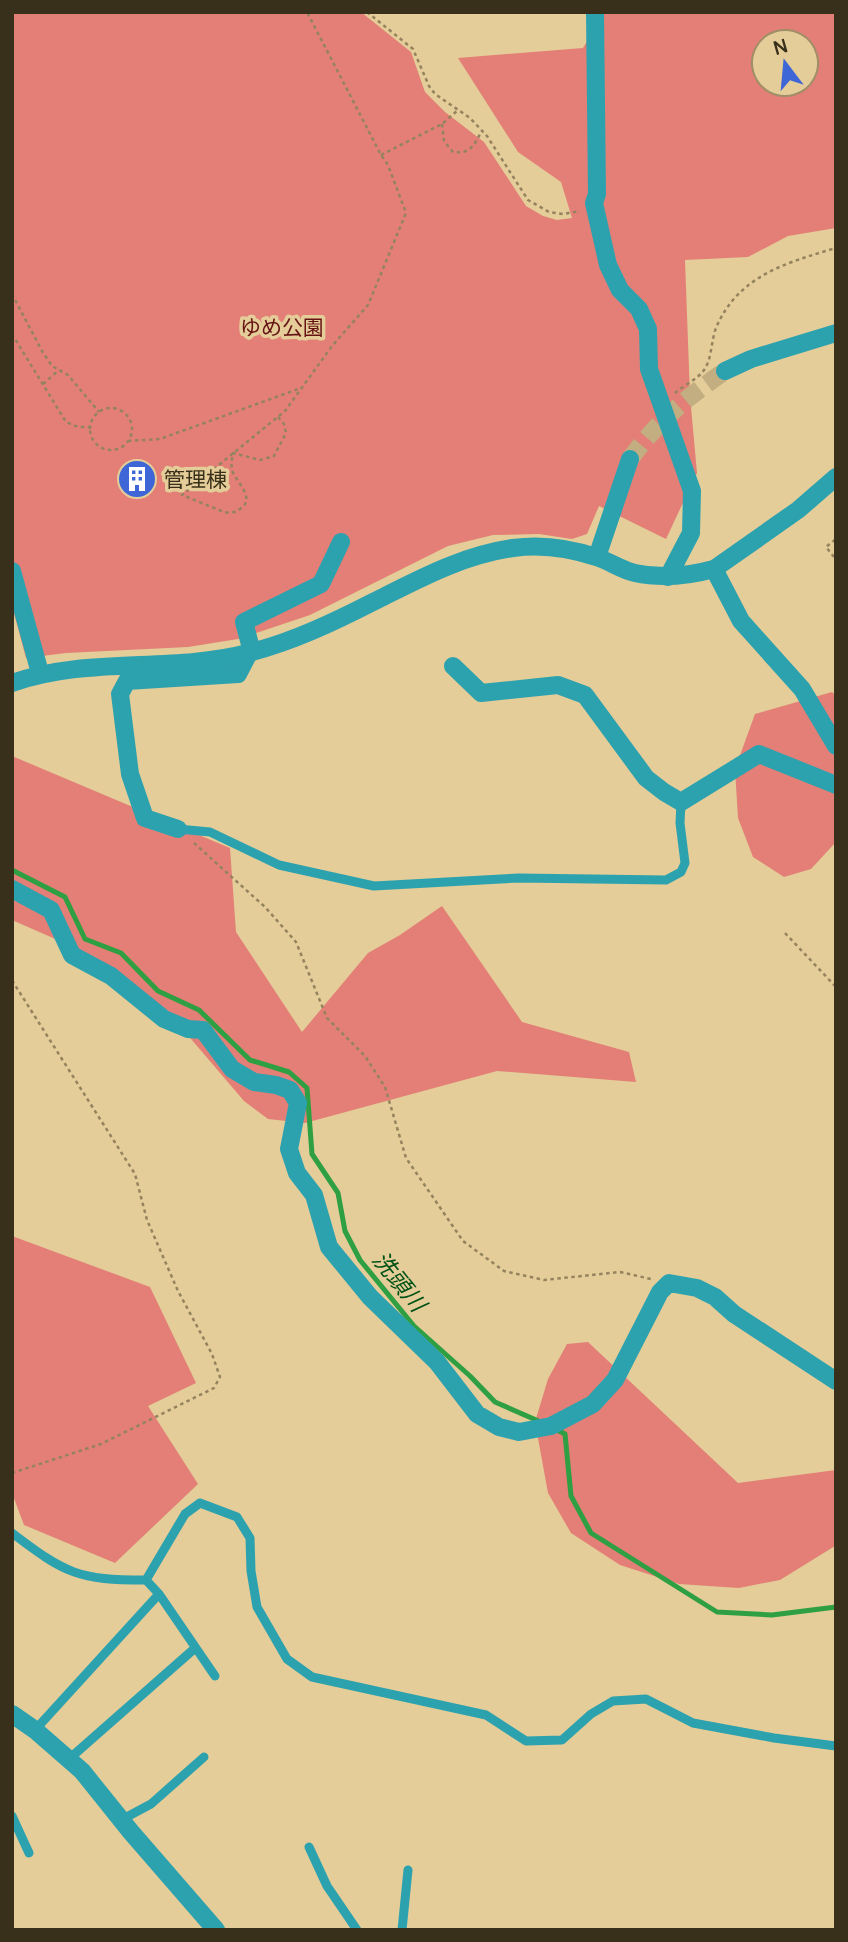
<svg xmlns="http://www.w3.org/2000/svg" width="848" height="1942" font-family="Manrope,'Noto Sans JP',sans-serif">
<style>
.green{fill:#e37f76;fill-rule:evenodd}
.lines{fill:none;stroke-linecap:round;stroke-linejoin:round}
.stream{stroke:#2f9f43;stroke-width:5}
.tertiary-tunnel{stroke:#c2ae80;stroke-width:18;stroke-dasharray:18 9;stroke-linecap:butt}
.path{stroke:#94835e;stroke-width:2.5;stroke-dasharray:3.5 3.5;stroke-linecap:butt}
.service{stroke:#2da2af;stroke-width:9}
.minor{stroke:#2da2af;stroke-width:18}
.tertiary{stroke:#2da2af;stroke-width:18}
.labels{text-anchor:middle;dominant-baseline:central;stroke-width:7;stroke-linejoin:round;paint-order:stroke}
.park-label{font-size:21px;fill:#661313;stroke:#e4cd99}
.poi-label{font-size:21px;fill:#39301b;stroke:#e4cd99;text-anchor:start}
.water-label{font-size:23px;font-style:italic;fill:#005216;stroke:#e4cd99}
</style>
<rect width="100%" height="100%" fill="#e4cd99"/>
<path class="green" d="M15 12H361L411 52 425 92 445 112 484 142 526 206 543 216 557 220 572 218 561 182 518 152 458 58 583 48 605 12H836V228L788 236 748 257 685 260 690 396 697 473 666 539 599 506 587 534 572 539 539 534 493 535 448 546 310 615 238 639 188 647 66 653 26 658 12 606V14ZM764 42H806V84H764Z
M832 692 836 696V842L811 869 784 877 753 857 738 818 735 769 755 714Z
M12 756 230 848 236 932 302 1032 368 953 400 935 442 906 522 1022 629 1052 636 1082 497 1071 305 1123 268 1119 244 1101 168 1012 117 973 53 938 12 920Z
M12 1236 150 1287 196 1383 148 1406 198 1484 115 1563 24 1525 12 1493Z
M588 1342 738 1483 836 1470 835 1546 780 1580 739 1588 679 1584 620 1565 571 1533 548 1493 535 1422 548 1379 567 1344Z"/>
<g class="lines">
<path class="stream" d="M12 870 65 897 85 939 121 953 158 991 199 1010 250 1060 289 1072 307 1088 312 1154 338 1193 345 1231 360 1260 414 1326 470 1376 495 1402 543 1423
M555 1429 565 1434 571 1496 591 1533 717 1612 772 1615 836 1607"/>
<path class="tertiary-tunnel" d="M630 459C659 420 685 399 725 371"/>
<path class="path" d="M367 12 413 49 429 86 435 94 470 118 487 136 528 200 549 212 563 214 580 211
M442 124 444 141 453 152C470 154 474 146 481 132
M381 155 442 124 458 110
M12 294 42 351 52 366 68 375 99 412
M12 334 66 422 78 427H90
M43 384 59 370
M675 393C683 386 699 378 704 370 712 359 711 341 716 328 738 276 785 263 836 248
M90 429a21 21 0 1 1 42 0a21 21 0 1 1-42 0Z
M278 417 284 424 286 433 274 456 260 460 233 453C232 459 231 464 232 470 235 481 257 498 240 509 235 513 229 513 224 512L182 495 285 411 332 346 368 305 406 213 388 165 381 155 307 12
M128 441 160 439 301 388
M834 557 826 547 836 539
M194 843 265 907 296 942 327 1018 365 1056 385 1087 406 1158 463 1241 504 1271 544 1280 620 1272 651 1279
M785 933 836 987
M12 1473 101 1444 214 1388 220 1377 212 1354 178 1291 147 1220 135 1174 13 982"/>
<path class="service" d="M178 829 210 832 279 865 374 886 519 878 666 880 681 872 685 863 680 823 681 802
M12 1533C66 1574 78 1580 146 1580L185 1514 200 1503 237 1517 250 1538 251 1571 257 1607 287 1659 312 1677 486 1715 526 1741 562 1740 591 1714 613 1701 646 1699 693 1723 774 1738 836 1746
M146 1580 159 1594 215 1676
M35 1730 159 1594
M69 1759 194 1649
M12 1816 29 1853
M121 1820 151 1804 204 1757
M309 1847 327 1886 357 1930
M402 1930 408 1870"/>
<path class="minor" d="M595 12 597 194 594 203 608 265 620 290 639 309 648 329 649 369 692 491 691 533 668 577
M714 569 741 621 802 689 836 746
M12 571 40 673
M252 652 244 622 321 584 341 542
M453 666 481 693 558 685 585 695 646 778 664 792 681 802 759 754 836 785
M178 829 145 818 130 774 120 694 127 681 238 674 249 653
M12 889 51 910 72 955 111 976 164 1019 188 1029 203 1030 232 1069 254 1082 276 1085 290 1090 298 1103 289 1149 297 1173 314 1195 329 1247 370 1297 437 1362 477 1414 499 1427 519 1432 551 1426 593 1404 615 1380 660 1292 669 1283 697 1288 715 1297 734 1314 836 1381"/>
<path class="tertiary" d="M725 371 751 359 836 333
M597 557 630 459
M12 683C88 656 170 673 248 653 292 642 334 622 375 601 419 579 463 555 513 548 541 544 569 548 596 557 609 561 622 570 635 573 662 579 688 576 714 569L798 510 836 477
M12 1714 35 1730 82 1771 131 1832 216 1930"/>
</g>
<defs>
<symbol id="building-disc" viewBox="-11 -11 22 22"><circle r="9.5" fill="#3f66d7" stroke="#e4cd99"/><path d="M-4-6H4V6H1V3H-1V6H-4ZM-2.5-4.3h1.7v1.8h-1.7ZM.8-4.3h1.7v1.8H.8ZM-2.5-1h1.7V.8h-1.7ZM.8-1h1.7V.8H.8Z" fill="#fff"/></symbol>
</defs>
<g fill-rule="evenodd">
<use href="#building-disc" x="115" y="457" width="44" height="44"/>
</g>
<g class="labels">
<g class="park-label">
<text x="282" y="327">ゆめ公園</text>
</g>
<g class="poi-label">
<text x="164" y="479">管理棟</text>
</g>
<g class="water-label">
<text transform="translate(400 1281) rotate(51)">洗頭川</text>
</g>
</g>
<rect width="848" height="1942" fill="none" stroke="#39301b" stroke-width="28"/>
<g transform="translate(785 63) rotate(344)"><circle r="33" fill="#e4cd99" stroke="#a08e67" stroke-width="2"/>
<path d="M0-5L12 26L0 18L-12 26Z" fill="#3f66d7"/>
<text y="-10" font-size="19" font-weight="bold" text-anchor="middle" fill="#39301b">N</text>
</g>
</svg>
